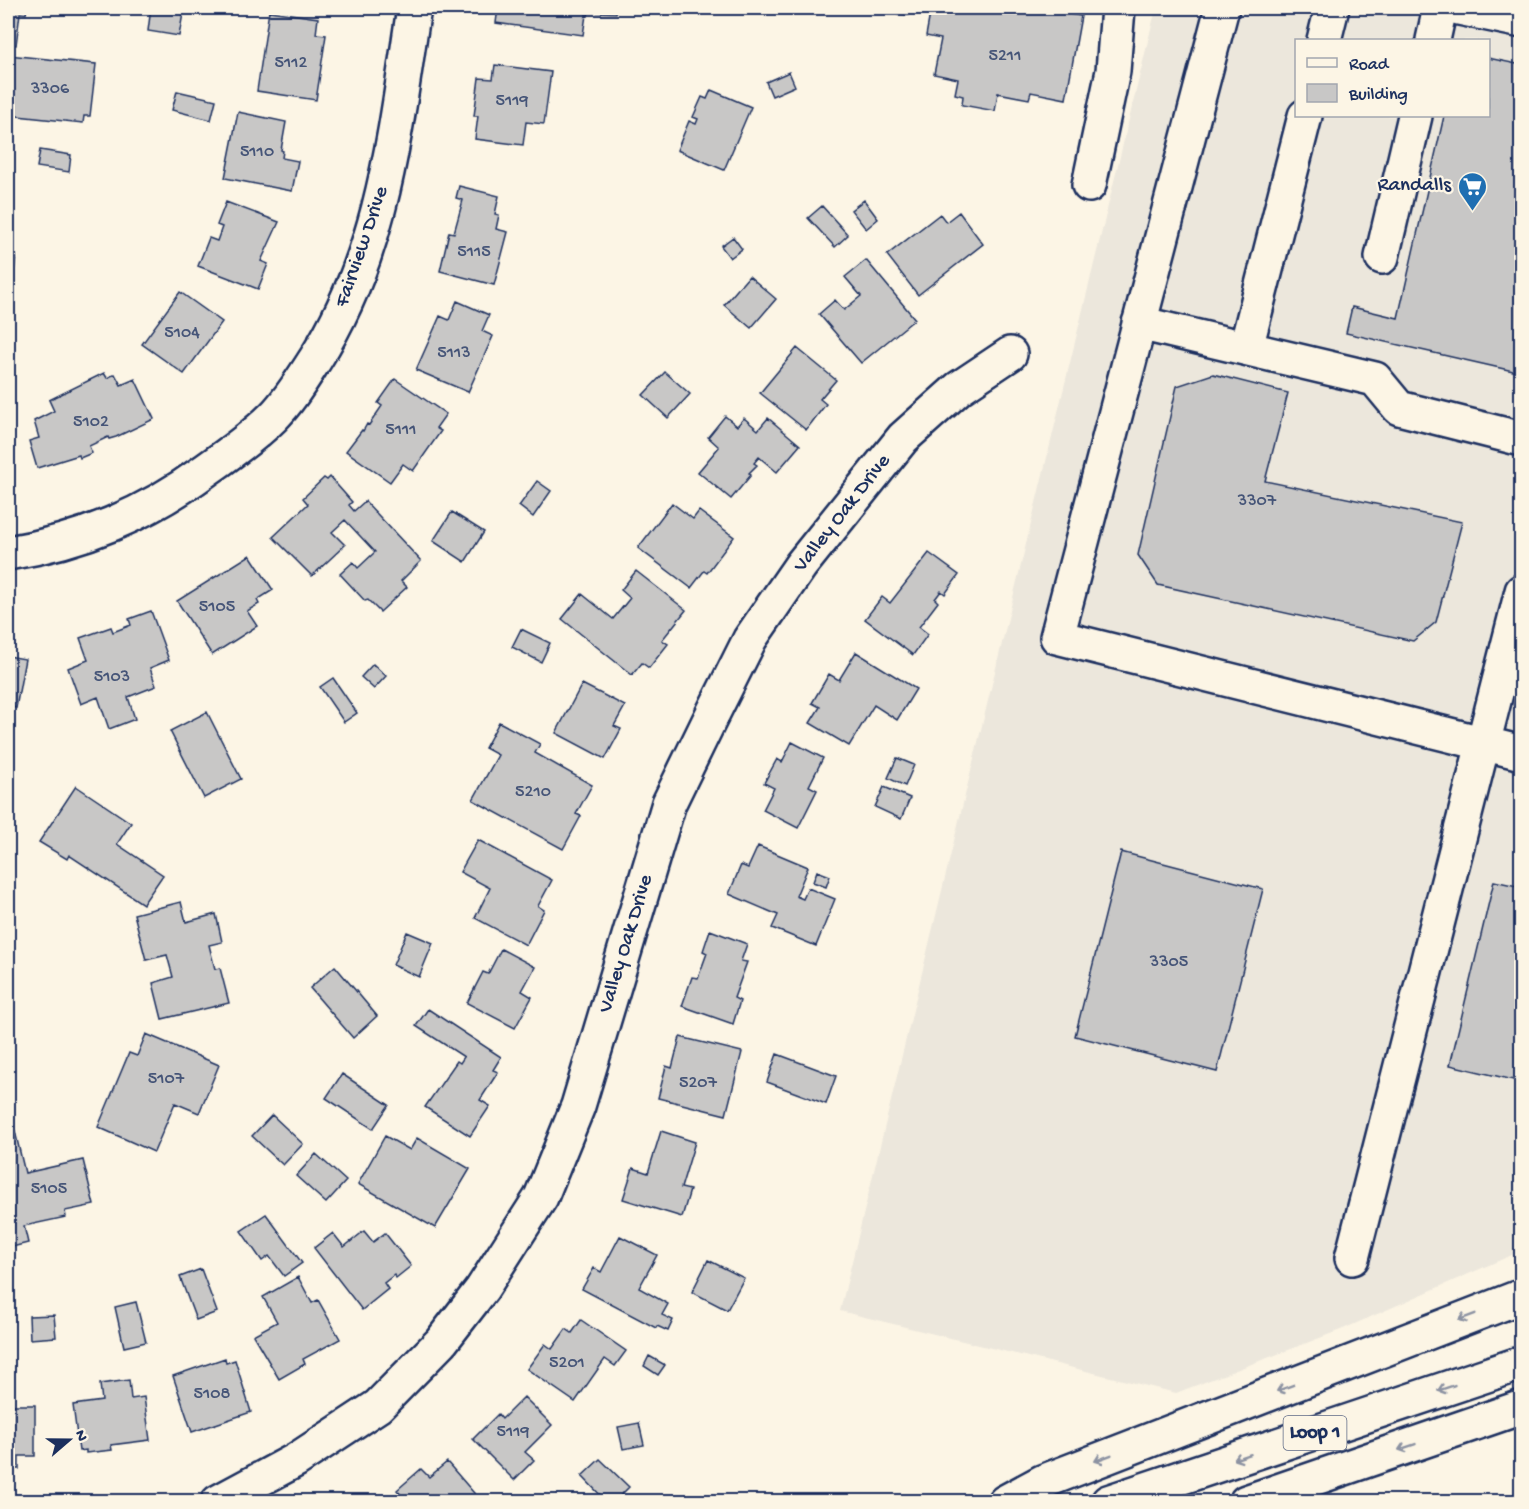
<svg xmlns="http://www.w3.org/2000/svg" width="1529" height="1509" font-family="'Gochi Hand',sans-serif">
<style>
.built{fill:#ece7dc;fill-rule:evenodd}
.building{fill:#c8c7c6;stroke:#1b2f5e;stroke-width:1.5}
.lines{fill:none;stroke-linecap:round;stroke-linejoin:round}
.minor-casing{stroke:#1b2f5e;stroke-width:38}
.highway-casing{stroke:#1b2f5e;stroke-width:38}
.minor{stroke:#fcf5e5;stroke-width:33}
.highway{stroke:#fcf5e5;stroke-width:33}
.oneway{stroke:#8c92a2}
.labels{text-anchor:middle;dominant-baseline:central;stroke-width:4.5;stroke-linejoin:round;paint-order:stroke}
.number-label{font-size:18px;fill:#465578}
.shield{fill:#fcf5e5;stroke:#5e6a86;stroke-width:1.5}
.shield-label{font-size:20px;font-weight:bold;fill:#1b2f5e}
.poi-label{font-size:21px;fill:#1b2f5e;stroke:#fcf5e5;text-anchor:end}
.street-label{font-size:21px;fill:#1b2f5e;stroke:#fcf5e5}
</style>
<rect width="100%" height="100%" fill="#fcf5e5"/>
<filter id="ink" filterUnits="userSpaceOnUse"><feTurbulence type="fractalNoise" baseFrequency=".0167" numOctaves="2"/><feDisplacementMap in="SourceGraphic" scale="12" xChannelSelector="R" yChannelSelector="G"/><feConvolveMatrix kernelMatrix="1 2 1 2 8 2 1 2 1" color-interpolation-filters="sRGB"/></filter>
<g filter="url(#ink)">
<path class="built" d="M1156 8H1521V1251L1343 1329 1176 1393 840 1311ZM1296 40H1488V116H1296Z"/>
<path class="building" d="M8 8H27L26 14 20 13 16 45 8 44Z
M151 8H184L179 36 148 31Z
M498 8H617L616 13 589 12 588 16 586 15 583 35 496 23Z
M891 8H910L909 15 890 13Z
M931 8H1070L1068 14 1081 16 1066 99 1031 92 1029 99 998 93 995 111 962 105 963 96 955 94 958 79 934 74 941 39 926 36Z
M269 11 318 18 316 34 326 35 316 100 257 91Z
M8 55 96 64 90 116H84L83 123 8 115Z
M1488 58 1522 65V373L1346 333 1352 307 1398 318 1444 116H1488Z
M495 65 551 72 544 124 526 122 523 145 475 139 478 116H474L479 78 493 79Z
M789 72 795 86 772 96 766 82Z
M711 90 751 107 724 170 677 150 689 121 696 124 698 119 693 117 702 97 707 99Z
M177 91 216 100 211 120 172 110Z
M238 112 286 122 281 150 283 151 282 158 298 161 292 191 225 178Z
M40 150 71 155 69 172 37 167Z
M459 186 499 196 495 214 499 215 496 229 508 232 494 285 440 271 449 232 454 233 463 200 456 198Z
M864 200 878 219 866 229 851 210Z
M226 202 279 222 261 261 268 264 258 289 198 266 209 238 217 241 222 227 217 225Z
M822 206 848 235 835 247 808 218Z
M959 212 983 244 918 295 887 255 940 214 946 222Z
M733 237 742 249 730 258 721 246Z
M8 255 16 256 10 304 8 303Z
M866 260 915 319 861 363 819 314 835 300 844 310 861 296 845 277Z
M749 276 776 299 751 328 724 305Z
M180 292 222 322 184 374 142 344Z
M457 301 489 315 482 331 493 336 468 392 416 370 440 316 449 320Z
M797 348 836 380 820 399 826 404 806 430 760 393Z
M665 372 690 394 668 418 643 395Z
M104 373 107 378 115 374 121 385 135 379 154 419 116 437 109 439 108 437 89 446 92 453 80 458 79 455 37 468 29 441 39 438 34 421 54 411 49 400Z
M1213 374 1288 393 1265 481 1462 522 1436 622 1413 641 1158 585 1138 555 1177 386Z
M395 379 446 414 436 428 441 431 413 471 403 464 390 482 346 451 362 430 363 431 367 424 369 425 382 406 378 403Z
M725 416 737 426 744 418 758 430 768 418 800 445 777 472 759 457 754 463 757 465 749 473 751 475 731 499 698 472 719 447 708 437Z
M330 477 352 502 349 505 354 511 365 501 421 561 401 581 407 587 380 612 368 600 365 601 340 574 353 562 358 568 375 552 345 520 332 532 345 545 312 576 273 537 308 504 303 498 324 478 327 480Z
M537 481 551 491 533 517 519 506Z
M672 503 693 519 699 511 734 537 707 573 704 571 691 588 638 548Z
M452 512 484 532 465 562 433 541Z
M929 553 959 575 945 594 941 591 935 599 938 602 919 627 928 634 913 655 865 619 882 597 890 603Z
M250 555 273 590 257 600 259 604 247 611 257 626 212 655 177 601Z
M636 571 686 610 662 640 668 644 649 668 642 663 632 675 562 619 582 594 613 619 630 598 621 590Z
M151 611 169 660 150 668 156 686 128 697 135 719 109 729 98 697 81 704 68 668 88 660 80 638 111 627 113 632 131 625 129 619Z
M521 629 550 643 541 662 512 647Z
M856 652 916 689 897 720 874 705 849 746 810 723 820 707 812 703 829 674 839 680Z
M8 656 25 659 16 708 8 706Z
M373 664 386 676 374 689 361 677Z
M333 678 357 713 344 722 320 687Z
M582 684 625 706 614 726 621 729 605 759 556 733Z
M207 712 241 779 204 798 170 731Z
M499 722 540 744 535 753 592 785 576 814 581 816 563 849 473 800 498 755 485 748Z
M792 742 823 758 809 786 817 790 798 828 763 810 774 788 764 783 777 759 782 762Z
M897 758 914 765 905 786 888 778Z
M76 786 131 823 117 844 163 875 143 904 69 855 67 859 39 842Z
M884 787 910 798 901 819 875 807Z
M478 840 552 880 538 906 544 910 526 945 475 918 490 888 460 872Z
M758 846 808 867 796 896 803 899 808 888 835 899 816 946 772 928 778 915 729 894 741 865 748 868Z
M1121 852 1263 889 1217 1072 1075 1036Z
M817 871 830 876 826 887 813 882Z
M1494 881 1522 887V1082L1450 1065Z
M181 902 186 922 216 914 222 942 209 945 215 969 220 968 229 1003 162 1019 153 983 173 977 167 955 146 960 134 914Z
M710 930 747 944 741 961 747 962 734 998 740 1001 733 1024 682 1006 692 977 698 978 707 953 703 951Z
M407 932 433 943 419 977 393 965Z
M501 949 535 967 522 991 532 997 515 1028 467 1003 483 972 488 974Z
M335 966 377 1016 353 1038 310 988Z
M428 1009 501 1057 493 1070 498 1072 480 1100 490 1106 470 1136 425 1107 457 1061 460 1063 464 1057 416 1026Z
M146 1034 219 1065 199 1113 175 1103 154 1152 98 1127 129 1053 137 1056Z
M680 1037 742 1052 726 1115 658 1098 666 1066 672 1068Z
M777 1054 836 1076 826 1104 767 1082Z
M342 1074 389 1105 373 1129 326 1098Z
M272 1115 303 1144 283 1165 252 1136Z
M15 1131 25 1173 83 1160 94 1205 65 1211 66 1217 24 1226 28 1243 8 1248V1133Z
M661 1131 695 1142 681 1188 690 1190 682 1217 623 1199 633 1168 648 1173Z
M385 1136 410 1150 417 1138 470 1169 435 1228 358 1184Z
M316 1154 346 1181 326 1203 296 1176Z
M266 1214 302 1263 284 1276 269 1256 262 1261 241 1231Z
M364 1231 373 1242 385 1233 411 1266 396 1278 394 1275 384 1283 388 1289 362 1310 314 1248 333 1233 344 1247Z
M620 1236 657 1255 639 1288 668 1304 662 1315 673 1320 668 1331 657 1326 656 1328 582 1289 594 1268 601 1272Z
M708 1260 744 1278 727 1310 692 1292Z
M201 1269 217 1312 196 1320 180 1277Z
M298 1277 312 1303 318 1300 340 1339 303 1359 305 1364 279 1379 253 1335 277 1322 263 1297Z
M136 1302 146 1342 124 1347 115 1307Z
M54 1315 56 1337 30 1339 29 1316Z
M581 1320 626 1351 615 1366 605 1359 575 1402 527 1369 545 1344 552 1349 566 1329 572 1333Z
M649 1356 665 1365 658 1375 644 1366Z
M225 1358 226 1363 235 1360 251 1412 192 1432 173 1376Z
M129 1380 131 1399 144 1397 150 1440 111 1445 112 1450 86 1453V1450L79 1451 73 1405 102 1401 100 1384Z
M524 1397 552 1425 525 1452 534 1460 514 1480 473 1439 498 1414 502 1419Z
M8 1405H35V1456H19V1469H8Z
M639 1423 644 1445 623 1449 618 1427Z
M600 1459 629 1487 614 1502H607L582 1476Z
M447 1462 480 1500 407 1502 397 1490 421 1469 429 1477Z"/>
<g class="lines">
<defs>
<path id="minor" d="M1222 8 1057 637 1522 753
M1459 8 1522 21
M1324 40 1332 8
M1433 40 1440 8
M1089 185 1113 71 1118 8
M1382 257 1415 116
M1139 323 1375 379 1399 408 1522 439
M1246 348 1305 116
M8 553C82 541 145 515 206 470 229 454 253 437 273 417 290 400 303 378 316 358 384 250 395 131 414 8
M1352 1258 1522 591
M218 1502 296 1460 378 1406 441 1342 482 1289 541 1197 578 1106 669 803 708 723 750 639 801 565 903 438 959 388 1010 354"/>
<path id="highway" d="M1005 1502 1042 1482 1522 1296
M1108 1502 1522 1363
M1246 1502 1522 1407"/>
</defs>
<use href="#minor" class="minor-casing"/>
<use href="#highway" class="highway-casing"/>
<use href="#minor" class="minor"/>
<use href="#highway" class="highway"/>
</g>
<defs><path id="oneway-shaft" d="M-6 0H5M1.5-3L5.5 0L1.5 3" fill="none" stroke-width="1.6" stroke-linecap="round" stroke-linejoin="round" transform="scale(1.5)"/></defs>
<g class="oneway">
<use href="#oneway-shaft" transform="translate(1467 1317) rotate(159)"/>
<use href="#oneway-shaft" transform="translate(1285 1388) rotate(159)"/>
<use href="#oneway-shaft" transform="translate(1446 1388) rotate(161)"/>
<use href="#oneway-shaft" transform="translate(1407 1447) rotate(161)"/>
<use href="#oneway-shaft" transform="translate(1242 1457) rotate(162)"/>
<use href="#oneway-shaft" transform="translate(1103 1458) rotate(159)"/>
</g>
</g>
<defs>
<symbol id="supermarket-pin" viewBox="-11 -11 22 30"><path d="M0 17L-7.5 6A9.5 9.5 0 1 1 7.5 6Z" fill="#1f6fb2" stroke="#fcf5e5"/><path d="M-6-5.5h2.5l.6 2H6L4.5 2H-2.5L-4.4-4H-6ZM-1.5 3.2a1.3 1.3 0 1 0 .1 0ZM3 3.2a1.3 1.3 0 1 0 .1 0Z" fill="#fff"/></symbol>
</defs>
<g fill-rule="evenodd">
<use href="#supermarket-pin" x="1456" y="170" width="33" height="45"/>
</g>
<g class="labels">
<g class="number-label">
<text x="1005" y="56">5211</text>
<text x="291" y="63">5112</text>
<text x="50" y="89">3306</text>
<text x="512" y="101">5119</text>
<text x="257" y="152">5110</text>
<text x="474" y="252">5115</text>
<text x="182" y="333">5104</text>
<text x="454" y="353">5113</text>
<text x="91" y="422">5102</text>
<text x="401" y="430">5111</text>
<text x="1257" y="501">3307</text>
<text x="217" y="607">5105</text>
<text x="112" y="677">5103</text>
<text x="533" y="792">5210</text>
<text x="1169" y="962">3305</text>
<text x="166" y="1079">5107</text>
<text x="698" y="1083">5207</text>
<text x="49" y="1189">5105</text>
<text x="567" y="1363">5201</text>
<text x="212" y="1394">5108</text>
<text x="513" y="1432">5119</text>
</g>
<rect class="shield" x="1283.5" y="1416" width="63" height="34" rx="4.5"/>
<g class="shield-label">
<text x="1315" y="1433">Loop 1</text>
</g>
<g class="poi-label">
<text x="1451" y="186">Randalls</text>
</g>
<g class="street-label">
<text transform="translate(363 247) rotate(-71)">Fairview Drive</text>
<text transform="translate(843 514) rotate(-52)">Valley Oak Drive</text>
<text transform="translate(627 944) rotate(-73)">Valley Oak Drive</text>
</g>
</g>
<rect width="1529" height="1509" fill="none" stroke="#fcf5e5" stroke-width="30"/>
<rect x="15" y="15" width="1499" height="1479" fill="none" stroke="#1b2f5e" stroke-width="2" filter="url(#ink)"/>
<rect x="1295" y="39" width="195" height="78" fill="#fcf5e5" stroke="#a2a6af" stroke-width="1.5"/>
<rect x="1307" y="58" width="30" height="9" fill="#fcf5e5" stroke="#a2a6af" stroke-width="1.5"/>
<text x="1349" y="69" font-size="18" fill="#1b2f5e">Road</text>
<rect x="1307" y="84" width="30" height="18" fill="#c8c7c6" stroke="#a2a6af" stroke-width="1.5"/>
<text x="1349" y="99" font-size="18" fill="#1b2f5e">Building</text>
<g transform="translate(69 1440) rotate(70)" stroke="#fcf5e5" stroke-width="4.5" paint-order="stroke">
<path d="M0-4.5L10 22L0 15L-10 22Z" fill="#1b2f5e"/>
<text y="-9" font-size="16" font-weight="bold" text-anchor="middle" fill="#1b2f5e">N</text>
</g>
</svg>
